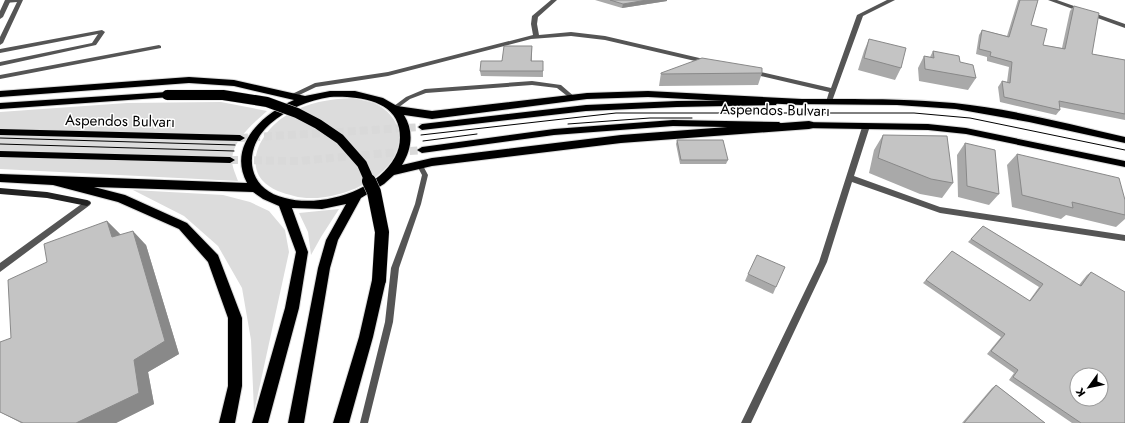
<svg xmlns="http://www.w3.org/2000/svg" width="1125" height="423" font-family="Jost,sans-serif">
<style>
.green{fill:#dcdcdc}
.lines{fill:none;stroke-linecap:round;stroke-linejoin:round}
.primary-tunnel{stroke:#d9d9d9;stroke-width:8;stroke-dasharray:8 4;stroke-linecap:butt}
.primary-casing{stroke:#dbdbdb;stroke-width:2}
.highway-casing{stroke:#dbdbdb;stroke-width:2}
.lane{fill:#555;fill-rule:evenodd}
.street{fill:#555;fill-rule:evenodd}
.secondary{fill:#222;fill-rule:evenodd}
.primary{fill:#000;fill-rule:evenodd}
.highway{fill:#000;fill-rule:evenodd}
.tram{stroke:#000;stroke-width:1}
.highway-bridge-far1-casing{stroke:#dbdbdb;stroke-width:11;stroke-linecap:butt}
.highway-bridge-casing{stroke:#dbdbdb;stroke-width:15;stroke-linecap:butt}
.highway-bridge-far1{stroke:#000;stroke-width:10}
.highway-bridge{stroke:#000;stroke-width:14}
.wall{fill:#a9a9a9}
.shaded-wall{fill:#898989}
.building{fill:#c4c4c4;stroke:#898989;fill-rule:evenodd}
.labels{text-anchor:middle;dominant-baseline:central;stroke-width:3;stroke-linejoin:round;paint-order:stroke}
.street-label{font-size:15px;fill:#000;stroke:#fff}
</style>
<rect width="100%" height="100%" fill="#fff"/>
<path class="green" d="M353 98C360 100 368 101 374 103 387 109 398 120 399 135 402 179 330 206 294 196 283 193 271 190 262 180 244 158 267 126 287 115 308 102 329 99 353 98Z
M221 102 267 111C253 124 233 139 232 160 232 167 236 175 238 181L0 169V112L127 103Z
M133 190 223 195 250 202 269 211 285 230 289 252 254 412 251 340 242 288 218 246 184 216Z
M339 209 321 237 311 255 308 232 299 213Z"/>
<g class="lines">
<path class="primary-tunnel" d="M240 138 422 127
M230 160 298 161 422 150"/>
<defs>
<path id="primary" d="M793 99C847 99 901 98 954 103 1012 109 1069 124 1125 137V143L1029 122 956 109 897 105 790 104 789 102 790 100Z
M773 100 776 101 777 103 776 105 677 107 586 111 422 130 418 127 422 124 586 105 677 101Z
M673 120 779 122 783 125 779 128 673 126 554 135 422 153 417 150 422 147 554 129Z
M801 122 928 124 966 128 1125 161V167L966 134 928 130 801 128 797 125Z
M0 129 240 135 245 138 240 141 0 135Z
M0 151 230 157 235 160 230 163 0 157Z"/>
<path id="highway" d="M189 77 234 80 305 96 330 91H355L383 98 397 106 432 111 587 93 648 91 802 99 807 102 802 105 648 97 587 99 432 119 404 115C414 131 412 149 402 165L432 158 621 135 809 121 813 122 814 125 813 128 809 129 621 143 432 166 394 175 384 184 361 198 338 240 330 268 304 423H288L318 268 326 240 346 204 322 209 292 208 308 252 299 308 268 423H252L285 308 296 252 279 206 263 199 253 192 94 187 125 195 187 223 218 255 242 318V386L235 423H219L228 386V318L208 262 179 229 118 202 53 185 0 182V174L247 183C227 146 262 114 294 100L234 86 189 83 0 97V91ZM330 97C355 96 393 99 399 128 401 138 400 148 395 157 377 191 321 208 285 198 246 189 242 149 270 124 287 109 309 100 330 97Z
M167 92 171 93 172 95 171 97 0 109V103Z
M379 274 384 276 386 280 373 337 349 423H333L359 337 372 280 374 276Z"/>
</defs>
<use href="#primary" class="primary-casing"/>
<use href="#highway" class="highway-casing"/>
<path class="lane" d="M7 0H23L3 43 0 45V37L17 2 5 3V1Z
M102 30 105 32 96 45 0 66V62L92 43 98 34 0 53V49Z
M159 45 161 46V48L0 79V75Z
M532 81 561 85 576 98 573 100 571 99 557 88 532 85 426 93 410 99 395 110H391L390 109 406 97 425 89Z
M417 162H421L428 175 421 204 399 268 393 322 368 423H360L385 322 391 268 415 204 422 175 416 164Z"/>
<path class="street" d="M5 0H11L3 17 0 19V11Z
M551 0H557L538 17 537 24 539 35 571 32 605 36 708 60 711 62 708 64 605 40 571 36 531 39 388 76 316 87 293 98H291L288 96 315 83 388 72 533 35 531 24 532 16Z
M887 0H895L863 16 831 104H827L826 102 829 92 752 74 749 72 752 70 831 88 857 15Z
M1048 0H1057L1125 24V28Z
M863 124H869L870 126 854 176 940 207 1125 235V241L940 213 852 182 827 262 751 423H741L819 262Z
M87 200 90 201 91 203 90 205 0 272V263Z"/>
<path class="secondary" d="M0 188 47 192 87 200 91 203 87 206 47 198 0 194Z"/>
<use href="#primary" class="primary"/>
<use href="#highway" class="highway"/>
<path class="tram" d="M568 124 650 118H692
M421 135 616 113H914L970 118 1125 150
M0 138 235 145
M423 141 477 134
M0 144 234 151"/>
<defs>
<path id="highway-bridge-far1" d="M167 95H223L267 102 297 113 318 124 340 139 362 164 370 182"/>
<path id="highway-bridge" d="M369 181 374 192 382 232 379 280"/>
</defs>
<use href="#highway-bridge-far1" class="highway-bridge-far1-casing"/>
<use href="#highway-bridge" class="highway-bridge-casing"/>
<use href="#highway-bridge-far1" class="highway-bridge-far1"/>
<use href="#highway-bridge" class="highway-bridge"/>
</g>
<path class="wall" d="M595 0H667V1L622 8Z
M1018 0H1038L1031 25 1043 45 1062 48 1070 11 1074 6 1092 54 1125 60V120L1060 107V110L1056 115 1000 102 998 87 1002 81 1007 82 1009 67 987 61V57L976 54 979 35 982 30 1007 36Z
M869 39 901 68 895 80 858 70 864 51Z
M532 46V61H543V77L481 76 480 71Z
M933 51 960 62 976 78 968 90 919 81 918 68 924 56 930 57Z
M661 73H762L758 85 659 86Z
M883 135 953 183 942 198 920 194 869 173 874 150Z
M677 140 728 160 726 164H680L676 144Z
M965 143 999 194 989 205 958 197 957 155Z
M1017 154 1125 200V219L1116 227 1066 215 1061 219 1012 207 1007 165Z
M107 221 121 235 146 245 179 354 148 372 154 404 116 423H21L0 412 11 338Z
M983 226 1079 285 1087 275 1091 272 1125 423H1072L1009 380 1014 373 987 354 1001 337 923 283 952 251 1029 301 1039 287 968 242Z
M748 274 776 287 773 294 745 281Z
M996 385 1045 423H962L992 388Z"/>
<path class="shaded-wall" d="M647 0H667V1L622 8 623 4Z
M107 221 121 235 112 237Z
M133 231 146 245 179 354 148 372 154 404 116 423H76L134 360Z"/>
<path class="building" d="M610 0H647L623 4Z
M1020 0H1038L1031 25 1047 29 1043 45 1065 49 1074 6 1099 13 1092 54 1125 60V114L1059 101 1060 110 1004 97 1002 81 1010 83 1012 62 990 56 991 52 979 49 982 30 1009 37Z
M869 39 906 48 901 68 864 58Z
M504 46H532L531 61H543V71H480L481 61H502Z
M933 51 959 56 960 62 973 65 976 78 925 69 924 56 934 58Z
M702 58 762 68V73L661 74V73Z
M883 135 947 136 953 183 931 179 878 158Z
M677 140H723L728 160H681Z
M965 143 995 150 999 194 967 186Z
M1017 154 1119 178 1125 200V215L1072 202 1073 208 1022 195Z
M107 221 112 237 133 231 165 341 134 360 139 393 76 423H23L0 412V342L11 338 8 280 47 262 44 244Z
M983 226 1081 286 1091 272 1125 292V423H1081L1013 377 1018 370 991 351 1005 334 926 280 952 251 1030 301 1043 284 971 239ZM1077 375H1101V399H1077Z
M757 255 785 267 776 287 748 274Z
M996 385 1045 423H964Z"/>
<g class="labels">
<g class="street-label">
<text transform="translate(775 110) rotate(1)">Aspendos Bulvarı</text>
<text transform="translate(120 121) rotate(1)">Aspendos Bulvarı</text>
</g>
</g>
<g transform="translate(1089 387) rotate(237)"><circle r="19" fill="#ffffff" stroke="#999999"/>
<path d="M0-3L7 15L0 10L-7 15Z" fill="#000000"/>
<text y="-6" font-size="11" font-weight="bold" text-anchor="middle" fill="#000000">K</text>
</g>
</svg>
